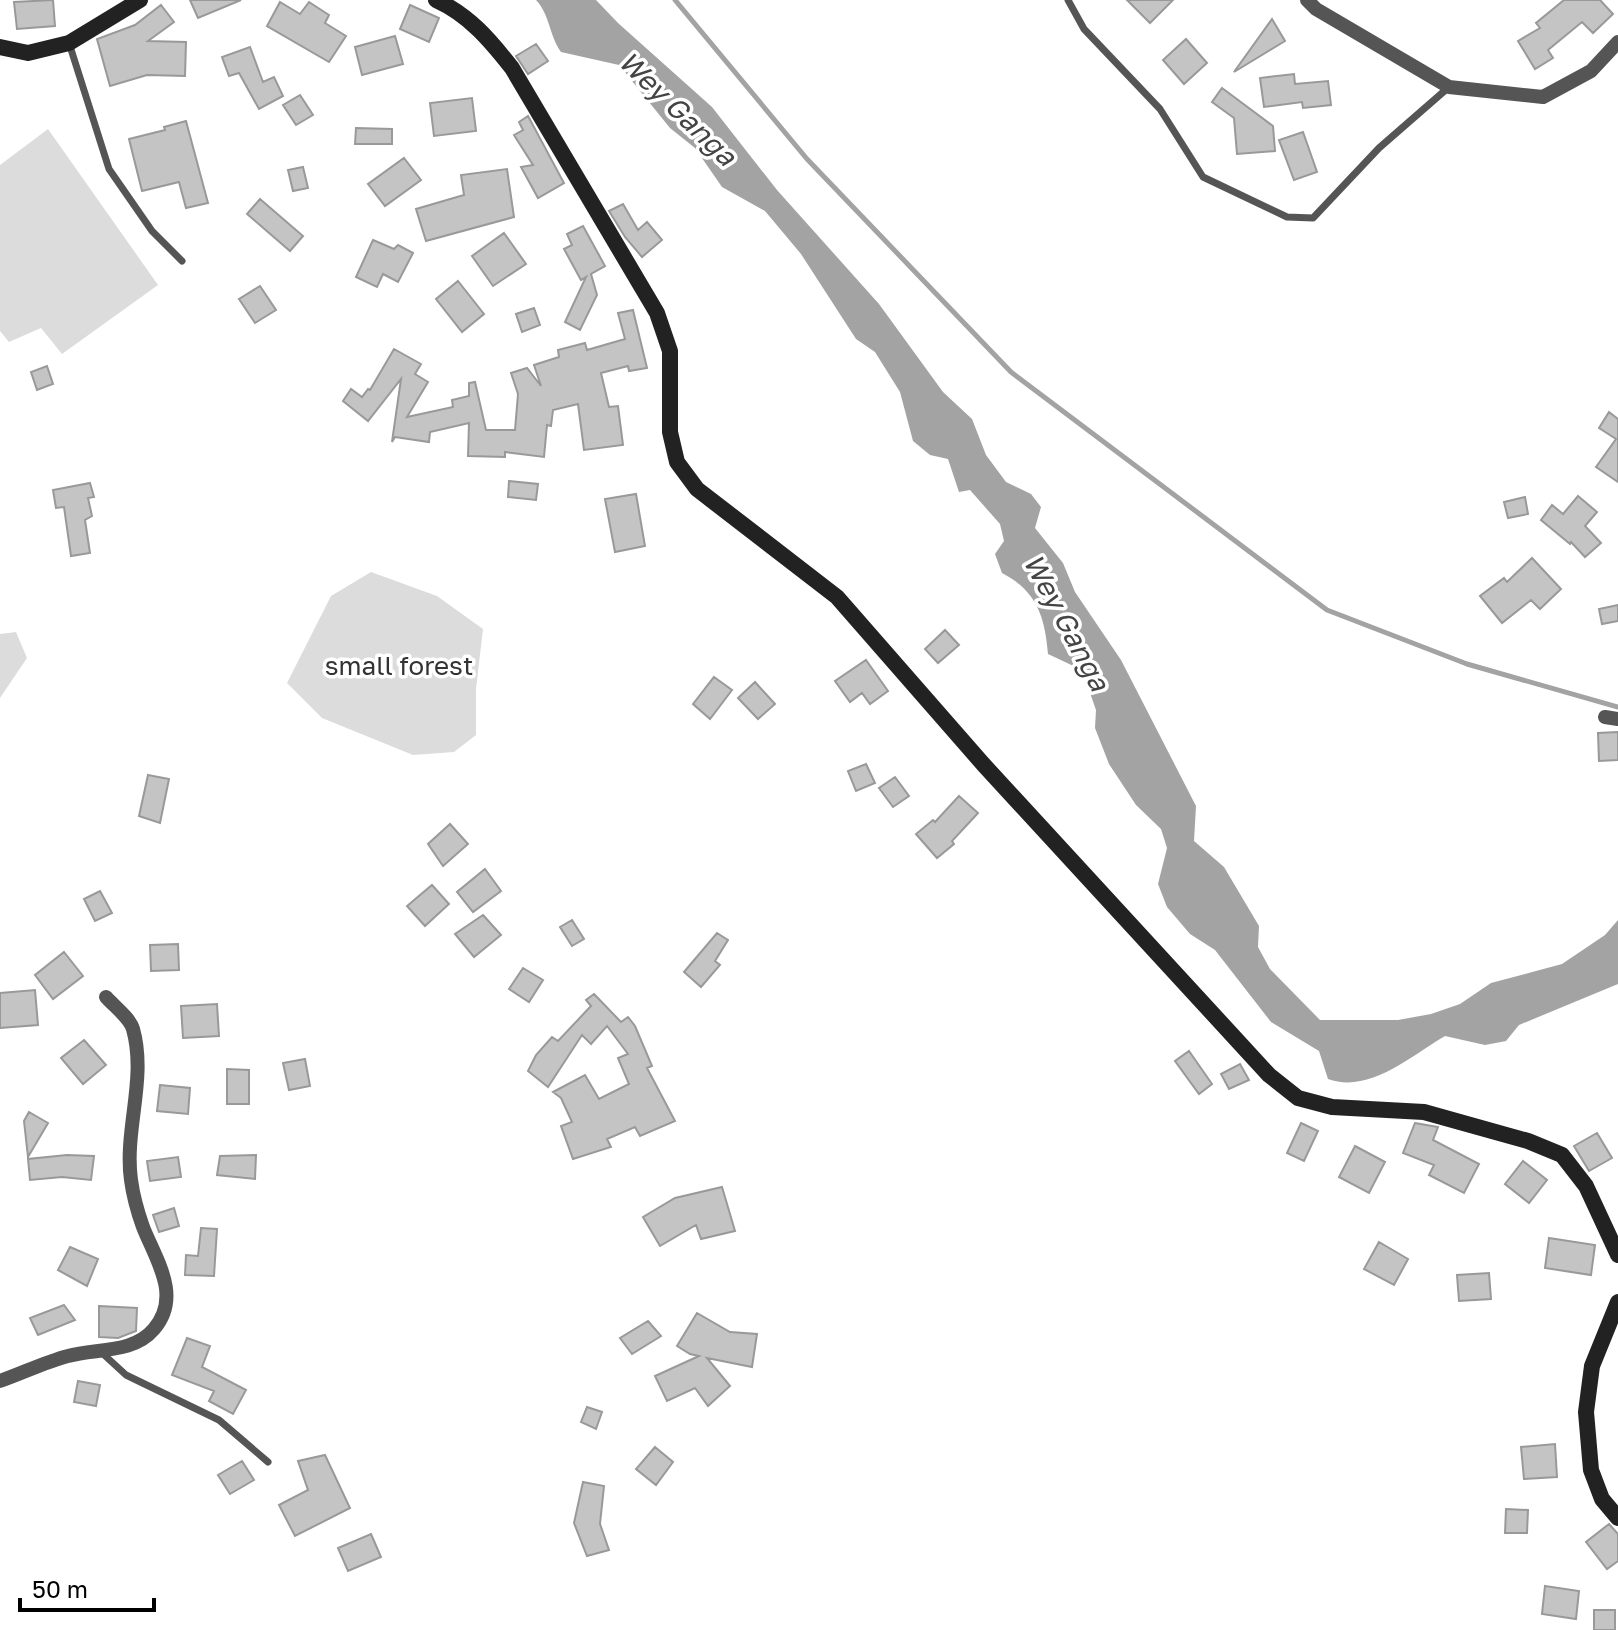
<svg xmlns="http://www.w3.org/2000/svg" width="1618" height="1630" font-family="'Golos Text',sans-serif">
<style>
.green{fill:#dcdcdc}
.water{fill:#a3a3a3}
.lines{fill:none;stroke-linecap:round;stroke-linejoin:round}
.stream{stroke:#a3a3a3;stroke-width:5}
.building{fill:#c4c4c4;stroke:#999;stroke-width:2}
.lane{stroke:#555;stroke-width:7}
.street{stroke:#555;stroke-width:14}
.secondary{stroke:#222;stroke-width:16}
.labels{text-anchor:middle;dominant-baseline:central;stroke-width:7;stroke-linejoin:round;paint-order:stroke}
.park-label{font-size:26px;fill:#333;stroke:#fff}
.water-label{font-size:28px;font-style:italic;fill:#444;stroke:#fff}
</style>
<rect width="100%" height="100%" fill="#fff"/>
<path class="green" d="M48 129 158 285 62 354 41 328 9 342 0 331V165Z
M371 572 437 596 483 629 476 689V735L454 752 413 755 322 718 287 683 331 596Z
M16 632 27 658 0 698V634Z"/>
<path class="water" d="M536 0H596L618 23 712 107 777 190 879 304 943 392 972 419 986 455 1006 482 1031 494 1041 507 1035 528 1063 563 1075 592 1121 660 1196 806 1194 841 1224 867 1259 926 1258 947 1270 969 1320 1020H1398L1431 1014 1460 1004 1491 983 1562 964 1605 935 1618 920V984L1519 1025 1506 1041 1485 1045 1445 1036C1411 1056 1369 1094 1328 1079L1319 1051 1271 1022 1215 950 1190 934 1167 907 1158 884 1167 848 1161 829 1136 805 1109 764 1095 728 1096 710 1082 670 1048 654C1045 617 1037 591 1002 573L995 554 1004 541 1000 524 970 490 959 492 948 459 930 455 913 441 900 392 875 352 856 339 801 254 765 211 722 187 695 148 670 128 619 65 561 52C549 35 550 15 536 0Z"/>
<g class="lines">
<path class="stream" d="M675 0 807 159 1011 372 1327 610 1467 664 1618 707"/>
</g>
<path class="building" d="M53 0 55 26 17 29 14 2Z
M190 0H241L198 18Z
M1127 0H1173L1150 23Z
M1564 0H1600L1613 14 1593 33 1582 22 1548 50 1553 58 1535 69 1518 41 1540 28 1536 23Z
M280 2 300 14 309 2 329 15 325 23 346 36 329 62 267 26Z
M161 5 174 22 148 41 186 42 185 76 147 75 110 86 97 39 135 25Z
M410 5 439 18 429 42 400 29Z
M1272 19 1285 41 1234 72Z
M395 36 403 64 362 75 355 47Z
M1186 39 1207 63 1184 84 1163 60Z
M536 44 548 61 528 74 516 56Z
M250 47 263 82 274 77 283 96 259 109 239 73 229 76 222 57Z
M1294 74 1295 84 1328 81 1331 105 1303 108 1302 102 1264 107 1260 78Z
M1222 88 1273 126 1275 151 1237 154 1234 118 1212 102Z
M300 95 313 115 296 125 283 105Z
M472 98 476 131 434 136 430 103Z
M528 116 564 183 538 198 521 167 533 165 514 135 523 130 519 122Z
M186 121 208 203 186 208 179 182 142 191 129 139 165 130 164 127Z
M356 128 392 129V144H355Z
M1303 132 1317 172 1294 180 1279 140Z
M404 158 421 180 385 206 368 184Z
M303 167 308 188 293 191 288 170Z
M507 169 514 217 426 241 416 209 464 195 461 175Z
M260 199 303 236 290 251 247 214Z
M623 204 638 230 647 222 662 240 642 257 625 237 609 211Z
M583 226 605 266 591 274 597 295 580 330 565 322 586 277 581 280 564 249 572 245 567 234Z
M504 233 526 264 493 286 472 256Z
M373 240 394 249 398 245 413 253 398 282 383 274 377 287 356 277Z
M458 281 484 314 462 332 436 299Z
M260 286 276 310 255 323 239 299Z
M534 308 540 325 522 332 516 314Z
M633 310 647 368 629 371 628 366 601 373 609 407 618 406 623 445 584 450 578 404 553 410 551 426 547 425 544 457 505 452V457L468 456 469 423 430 432 429 442 395 437 392 442 401 379 368 421 343 401 351 389 362 397 368 389 370 390 394 349 421 364 415 374 428 382 407 417 453 407 452 400 469 396V383L475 382 486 430H515L518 394 511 373 527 368 541 386 534 365 559 357 558 350 585 343 587 350 625 339 618 313Z
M47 366 53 384 37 390 31 372Z
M1609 412 1618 419V482L1596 467 1616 439 1599 428Z
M509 481 538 484 536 500 508 497Z
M90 483 94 497 88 498 92 516 85 520 90 553 71 556 64 507 56 508 53 490Z
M636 494 645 546 615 552 605 499Z
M1578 496 1597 512 1585 526 1601 543 1585 557 1571 542 1570 544 1541 520 1552 505 1563 514Z
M1525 497 1528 514 1508 518 1504 502Z
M1532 558 1561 589 1540 609 1531 600 1502 623 1480 596 1504 578 1507 582Z
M1618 605V621L1602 624 1599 609Z
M945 630 959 645 938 663 925 649Z
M866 660 888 691 870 704 862 693 850 702 835 681Z
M714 677 732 690 710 719 693 704Z
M755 682 775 704 758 719 738 698Z
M1618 732V760L1599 761 1598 733Z
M866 764 875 783 856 791 848 771Z
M148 775 169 779 160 823 139 816Z
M895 777 909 796 893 807 879 788Z
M959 796 978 813 952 841 954 844 937 858 916 834 933 820 935 822Z
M450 824 468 844 443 866 428 844Z
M485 869 501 891 473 912 457 892Z
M432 885 449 904 425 926 407 906Z
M100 891 112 913 95 921 84 899Z
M483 915 501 935 474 957 455 934Z
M572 920 584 939 572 946 560 927Z
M717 933 728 940 715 961 720 965 701 987 684 972Z
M178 944 179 970 151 971 150 945Z
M64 952 83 976 53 999 35 975Z
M523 968 543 980 529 1002 509 989Z
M35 990 38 1025 0 1028V993Z
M594 994 621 1022 628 1017 635 1026 652 1066 647 1068 675 1121 640 1136 635 1127 607 1139 611 1147 573 1159 561 1126 572 1122 561 1098 553 1092 585 1075 599 1099 629 1084 618 1058 628 1054 607 1026 591 1044 582 1035 548 1087 528 1071 536 1055 552 1037 558 1041 591 1006 586 1000Z
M217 1004 219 1036 183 1038 181 1006Z
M84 1040 106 1065 83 1084 61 1058Z
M1189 1051 1212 1084 1199 1094 1175 1061Z
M305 1059 310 1086 289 1090 283 1063Z
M1240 1064 1249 1080 1229 1089 1221 1074Z
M227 1069 249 1070V1104H227Z
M160 1085 190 1088 188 1114 157 1111Z
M29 1112 48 1123 28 1157 24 1121Z
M1301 1123 1318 1131 1304 1161 1287 1153Z
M1415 1123 1438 1127 1433 1140 1479 1164 1464 1193 1429 1175 1434 1165 1403 1153Z
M1597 1133 1612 1158 1589 1171 1574 1146Z
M1355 1146 1385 1162 1369 1193 1339 1177Z
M67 1155 94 1156 91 1180 62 1177 30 1180 28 1159Z
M256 1155 255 1179 217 1175 220 1156Z
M178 1157 181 1177 150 1181 147 1161Z
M1523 1161 1547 1180 1529 1203 1505 1184Z
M722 1187 735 1231 701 1239 696 1225 660 1246 643 1217 675 1198Z
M174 1208 179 1226 159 1232 153 1215Z
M201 1228 217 1229 214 1276 185 1275 186 1255 198 1256Z
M1549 1238 1595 1245 1591 1275 1545 1268Z
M1379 1242 1408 1259 1394 1285 1364 1269Z
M70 1247 98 1259 87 1286 58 1270Z
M1489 1273 1491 1299 1459 1301 1457 1275Z
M64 1305 75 1320 38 1335 30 1318Z
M99 1306 137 1308 136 1331 118 1338 99 1337Z
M697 1313 730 1332 757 1334 752 1367 707 1358 730 1386 708 1406 695 1388 667 1401 655 1376 699 1356 690 1354 677 1346Z
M648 1321 661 1336 632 1354 620 1338Z
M187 1338 210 1346 202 1367 246 1390 233 1414 209 1401 214 1391 172 1375Z
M78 1381 100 1385 96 1406 74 1402Z
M587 1407 602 1412 596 1429 581 1422Z
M1555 1444 1557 1477 1524 1479 1521 1447Z
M655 1447 673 1462 656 1485 636 1469Z
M325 1455 350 1508 295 1536 279 1505 308 1490 298 1461Z
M242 1461 254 1480 230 1494 218 1475Z
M583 1482 604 1486 600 1524 609 1550 587 1556 574 1523Z
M1506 1509 1528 1510 1527 1533H1505Z
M1609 1524 1618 1534V1561L1607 1569 1586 1542Z
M371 1534 381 1557 348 1571 338 1548Z
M1545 1586 1579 1591 1576 1619 1542 1614Z
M1594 1610H1615V1630H1594Z"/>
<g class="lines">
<path class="lane" d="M1068 0 1084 29 1160 109 1203 177 1287 217 1313 218 1379 148 1449 87
M69 43 109 169 152 231 182 261
M101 1352 126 1375 219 1420 268 1462"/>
<path class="street" d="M1307 0 1316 9 1449 87 1543 97 1591 71 1618 42
M1605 717 1618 719
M0 1381C23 1373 45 1362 68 1356 96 1348 133 1354 154 1329 182 1296 156 1260 143 1227 138 1213 133 1195 131 1180 124 1130 147 1079 133 1029 130 1018 114 1006 106 997"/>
<path class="secondary" d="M436 0C469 15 490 40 512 68L657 313 670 351V432L677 462 697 489 837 597 983 764 1269 1075 1298 1098 1332 1107 1424 1112 1528 1141 1562 1155 1586 1186 1618 1255
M0 47 28 53 69 43 140 0
M1618 1302 1592 1366 1586 1412 1591 1470 1602 1499 1618 1518"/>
</g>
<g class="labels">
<g class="park-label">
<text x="399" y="665">small forest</text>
</g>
<g class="water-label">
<text transform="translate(678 108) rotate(44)">Wey Ganga</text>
<text transform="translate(1067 622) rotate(62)">Wey Ganga</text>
</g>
</g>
<path d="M20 1598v12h134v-12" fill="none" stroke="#000000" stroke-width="4"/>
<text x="32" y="1598" font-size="24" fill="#000000" stroke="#ffffff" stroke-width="6" paint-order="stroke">50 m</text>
</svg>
